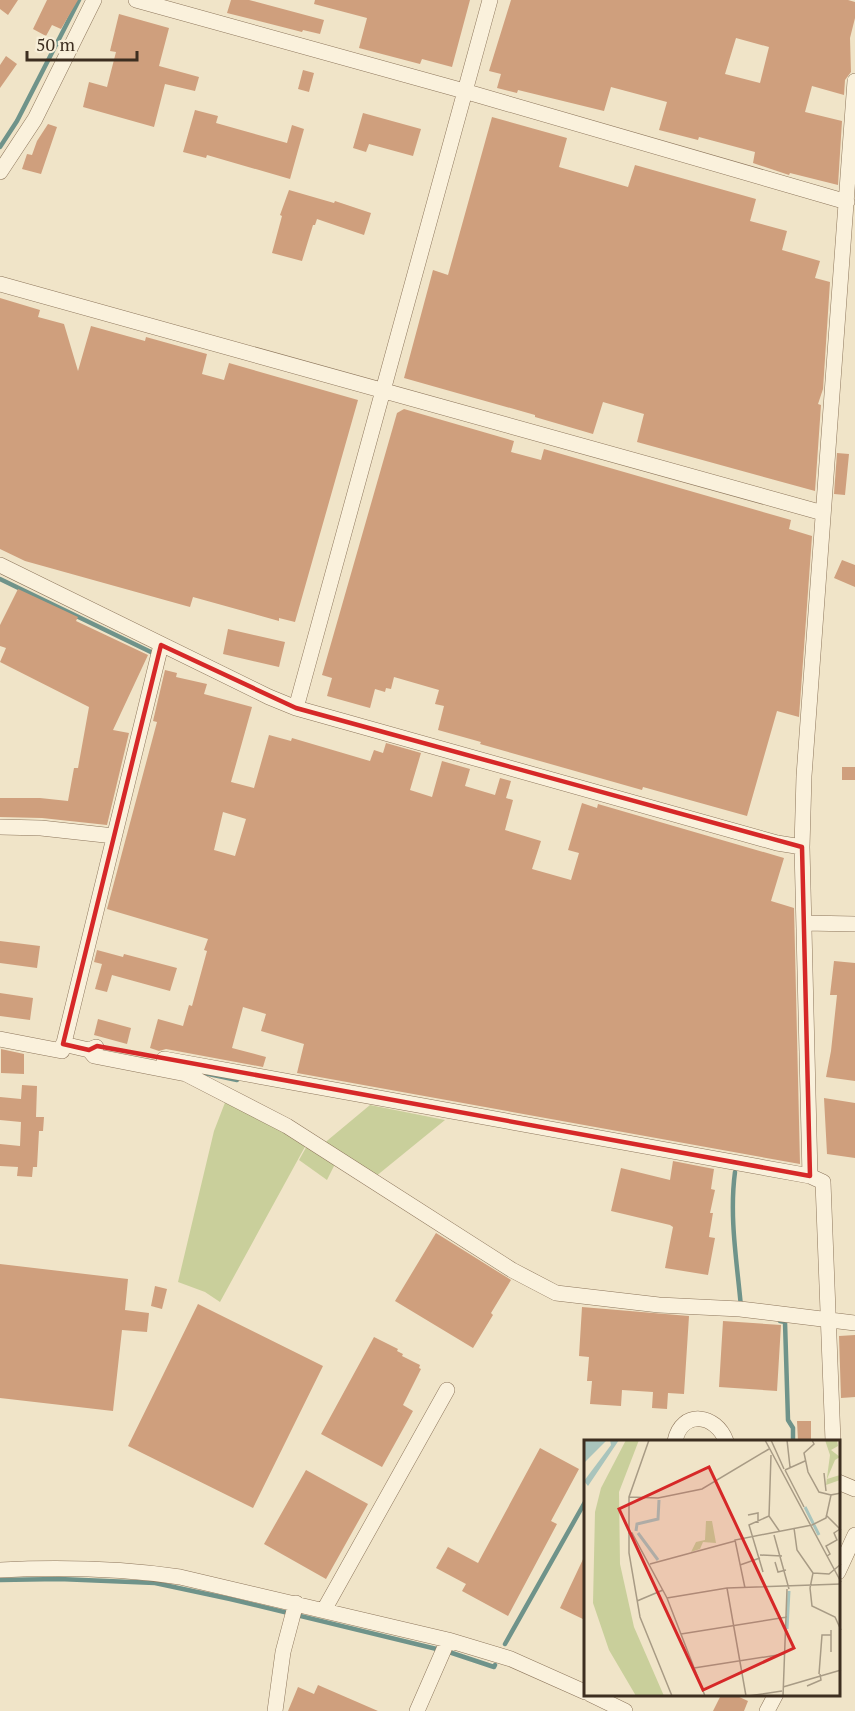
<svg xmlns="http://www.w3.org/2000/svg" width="855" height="1711" font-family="'PT Serif',serif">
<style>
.green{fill:#c9cf9b}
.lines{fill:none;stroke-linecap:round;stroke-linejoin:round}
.stream{stroke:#6f938a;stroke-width:4.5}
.building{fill:#cf9f7d;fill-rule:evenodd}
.minor-casing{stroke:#8d765c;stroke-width:16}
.minor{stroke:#faf1dc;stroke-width:15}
.marked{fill:none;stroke:#d62828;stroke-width:4.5;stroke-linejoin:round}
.inset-river{fill:none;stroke:#a9c4bc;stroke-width:3}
.inset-road{fill:none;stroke:#a89b85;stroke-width:1.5}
.view{fill:#d62828;fill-opacity:0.15;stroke:#d62828;stroke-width:3}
.inset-edge{fill:none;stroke:#3d2e20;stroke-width:3}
</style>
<rect width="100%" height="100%" fill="#f0e4c8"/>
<path class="green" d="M226 1100 307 1143 220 1302 205 1292 178 1282 214 1131Z
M370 1105 445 1120 375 1177 322 1145Z
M308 1144 336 1162 327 1180 299 1160Z"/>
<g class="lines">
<path class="stream" d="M0 147 17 121 79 0
M0 579 155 654
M204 1073 237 1080
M735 1172C729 1217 737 1262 741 1307
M780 1321 785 1322 788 1420 793 1428V1441
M0 1580 59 1579 155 1583 230 1599 449 1652 494 1667 495 1665
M505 1644 585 1502"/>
</g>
<path class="building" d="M0 0H18L8 15 0 9Z
M47 0H78L61 29 52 25 46 36 33 29Z
M231 0H249L324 20 320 34 303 30 302 32 227 13Z
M315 0H470L452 67 422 59 420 64 359 48 367 18 314 4Z
M511 0H848L855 2V18L850 38 851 72 845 80 844 95 812 86 805 112 842 121 838 185 790 173 789 175 753 163 755 152 699 137 698 140 659 130 667 102 611 87 604 111 518 90 517 93 497 88 501 74 489 71ZM736 38 769 47 760 83 725 74Z
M119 14 169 28 159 66 199 77 195 91 165 84 154 127 83 107 89 82 107 87 116 52 110 51Z
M6 56 17 64 0 88V65Z
M303 70 314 73 309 92 298 89Z
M195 110 218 116 216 123 287 143 292 125 304 129 290 179 207 155 206 158 183 152Z
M363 113 421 129 413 156 369 144 366 152 353 148Z
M492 117 567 138 559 167 628 187 635 165 756 199 750 221 787 231 782 250 820 261 815 278 830 282 823 389 818 404 821 405 815 491 637 442 644 414 603 402 593 434 535 417V415L404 378 433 270 448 275Z
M48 124 57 127 41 174 22 169 27 154 32 155 37 141Z
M289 190 334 203 335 201 371 213 364 235 317 219 315 225H313L302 261 272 253 282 216 280 215Z
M0 298 40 310 38 317 64 324 78 371 91 326 145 341 146 337 207 354 202 374 224 380 229 363 358 400 295 622 279 618V621L193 597 190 607 25 561 0 549Z
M404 409 514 441 511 452 541 460 544 449 791 520 789 529 812 536 799 717 777 711 747 816 643 787 642 790 480 744 481 742 438 730 444 706 435 704 439 690 394 677 391 689 386 688 385 692 375 689 370 708 327 696 332 678 322 675 397 413Z
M837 453 849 454 845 495 834 494Z
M842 560 855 565V587L834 578Z
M18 589 78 617 76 621 148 655 113 730 129 733 107 825 42 818 0 817V798H40L68 801 74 768H78L89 707 0 662 6 648 0 646V625Z
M228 629 285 642 279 667 223 654Z
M165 670 177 673 176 677 207 684 204 694 252 707 231 782 254 788 269 735 291 741 292 738 370 761 374 750 383 753 386 743 421 753 410 790 432 797 442 761 470 769 465 786 495 795 500 778 511 781 506 798 513 800 505 830 541 841 532 869 571 880 579 853 568 850 582 803 597 808 598 804 784 858 771 901 794 908 800 1164 297 1073 304 1044 261 1031 266 1014 243 1007 232 1048 266 1057 263 1067 166 1049 159 1051 150 1048 158 1019 183 1026 189 1005 192 1006 207 951 204 950 208 939 107 909 157 722 153 721ZM223 812 246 819 235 856 214 850Z
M842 767H855V780H842Z
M0 941 40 946 37 968 0 963Z
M97 950 123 957 124 954 177 968 170 991 112 975 107 992 95 989 102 964 94 962Z
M834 961 855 963V1081L826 1077 831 1051 837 995H830Z
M0 993 33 998 30 1020 0 1016Z
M98 1019 131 1028 127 1044 94 1035Z
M1 1049 24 1054V1074L1 1073Z
M22 1085 37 1086 36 1117H44L43 1131H39L37 1167H33L32 1177 17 1176 18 1167 0 1166V1144L20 1146 21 1122 0 1120V1097L21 1099Z
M824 1098 855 1103V1158L827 1154Z
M673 1161 714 1169 711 1189 715 1190 710 1213H713L709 1237 715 1238 708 1275 665 1268 673 1227 670 1225 611 1211 621 1168 670 1180Z
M436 1233 511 1280 491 1313 493 1315 473 1348 395 1301Z
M0 1264 128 1279 125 1310 149 1313 147 1332 122 1330 113 1411 0 1398Z
M155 1286 167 1289 162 1309 151 1306Z
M198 1304 323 1366 253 1508 128 1446Z
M582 1307 689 1316 684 1394 668 1393 667 1409 652 1408 653 1392 622 1390 621 1406 590 1404 592 1381H587L589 1357 579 1356Z
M723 1321 781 1325 777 1391 719 1387Z
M855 1335V1397L841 1398 839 1336Z
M374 1337 398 1349 397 1351 403 1354 402 1356 420 1365 419 1368 421 1369 403 1405 413 1411 382 1467 321 1434Z
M797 1421H811V1441H798Z
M540 1448 579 1469 551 1521 557 1524 508 1616 462 1591 466 1584 436 1568 448 1547 478 1563Z
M306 1470 368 1504 326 1579 264 1544Z
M585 1555V1620L560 1608Z
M318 1685 378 1711H288L298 1687 314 1694Z
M721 1695H735L748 1701 744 1711H713Z"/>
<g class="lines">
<defs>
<path id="minor" d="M136 0 464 91 847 202
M0 172 35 119 94 0
M0 284 823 513
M0 565 269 697 296 708 777 843 802 847
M296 708 490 0
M0 827 41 828 114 836
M805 923 855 924
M0 1039 62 1051 161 645
M63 1044 89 1050 96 1047
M89 1050 94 1056 186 1074 287 1126 512 1270 556 1293 659 1305 740 1309 855 1323
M164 1059 810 1176
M675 1441C682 1409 716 1414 726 1441
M833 1441 823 1182 810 1176 802 847 804 776 855 81
M838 1482 855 1489
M0 1570C62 1567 118 1568 180 1577L448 1640 511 1659 585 1692
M838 1572 855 1535
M324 1610 447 1390
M590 1694 625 1711
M275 1711 283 1652 296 1603
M417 1711 448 1640
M767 1711 776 1694"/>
</defs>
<use href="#minor" class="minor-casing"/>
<use href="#minor" class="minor"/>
</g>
<path class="marked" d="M161 645 296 708 802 847 810 1176 97 1046 89 1050 63 1044Z"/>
<g transform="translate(584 1440)">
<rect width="256" height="256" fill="#f0e4c8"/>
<path d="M42 0H55L35 52 36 124 50 187 80 256H52L25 210 9 163 11 72 17 48ZM241 0H253L254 6 247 10 256 17 251 20 243 39 256 35V40L242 45 246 15ZM122 81H128L132 103 119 102 116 109 107 112 112 102 121 100Z" fill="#c9cf9b"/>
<path d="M0 0H23L0 23ZM26 0H35L4 46 0 41 27 5Z" fill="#a9c4bc"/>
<path class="inset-river" d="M221 67 235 95M52 91 53 84 74 79 75 60M54 93 74 120M203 189 205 151"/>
<path class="inset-road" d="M65 0 45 57V113L56 177 88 256M181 0 257 142M187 0 200 29M203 0 206 27M228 0 230 4 220 13 224 32 235 52 247 55M201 30 220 67M201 30 221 21M240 33 242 51M45 57 74 58 118 49 185 9M164 75 174 73V83M242 75 257 90M185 76 196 92M210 88 213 110 229 133 226 148M44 93H48L83 158 121 256M190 95 205 149M176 115 198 116M243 116 246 114 242 106 253 100 250 93 256 89M191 122 194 132 202 130M66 124 151 101M156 125 176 118M179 132 165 85 185 76 187 15M229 133 245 134 257 124M143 148 162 256M161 148 151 100 228 85 242 78 247 55 257 53M226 148 228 166 251 177 257 190M83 158 143 148 257 144M53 161 79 150M247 190V212M97 194 203 177M110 228 200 214M235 234 238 195H247M223 246 237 240 236 234M199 247 257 230M164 256 198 251M199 256 203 149"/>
<path class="view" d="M125 27 210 208 119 250 35 69Z"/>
<rect width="256" height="256" class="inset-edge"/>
</g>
<path d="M27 51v9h110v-9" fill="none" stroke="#3d2e20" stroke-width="3"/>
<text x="36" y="51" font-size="18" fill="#3d2e20" stroke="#f7eed8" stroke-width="4.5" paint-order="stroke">50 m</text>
</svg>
